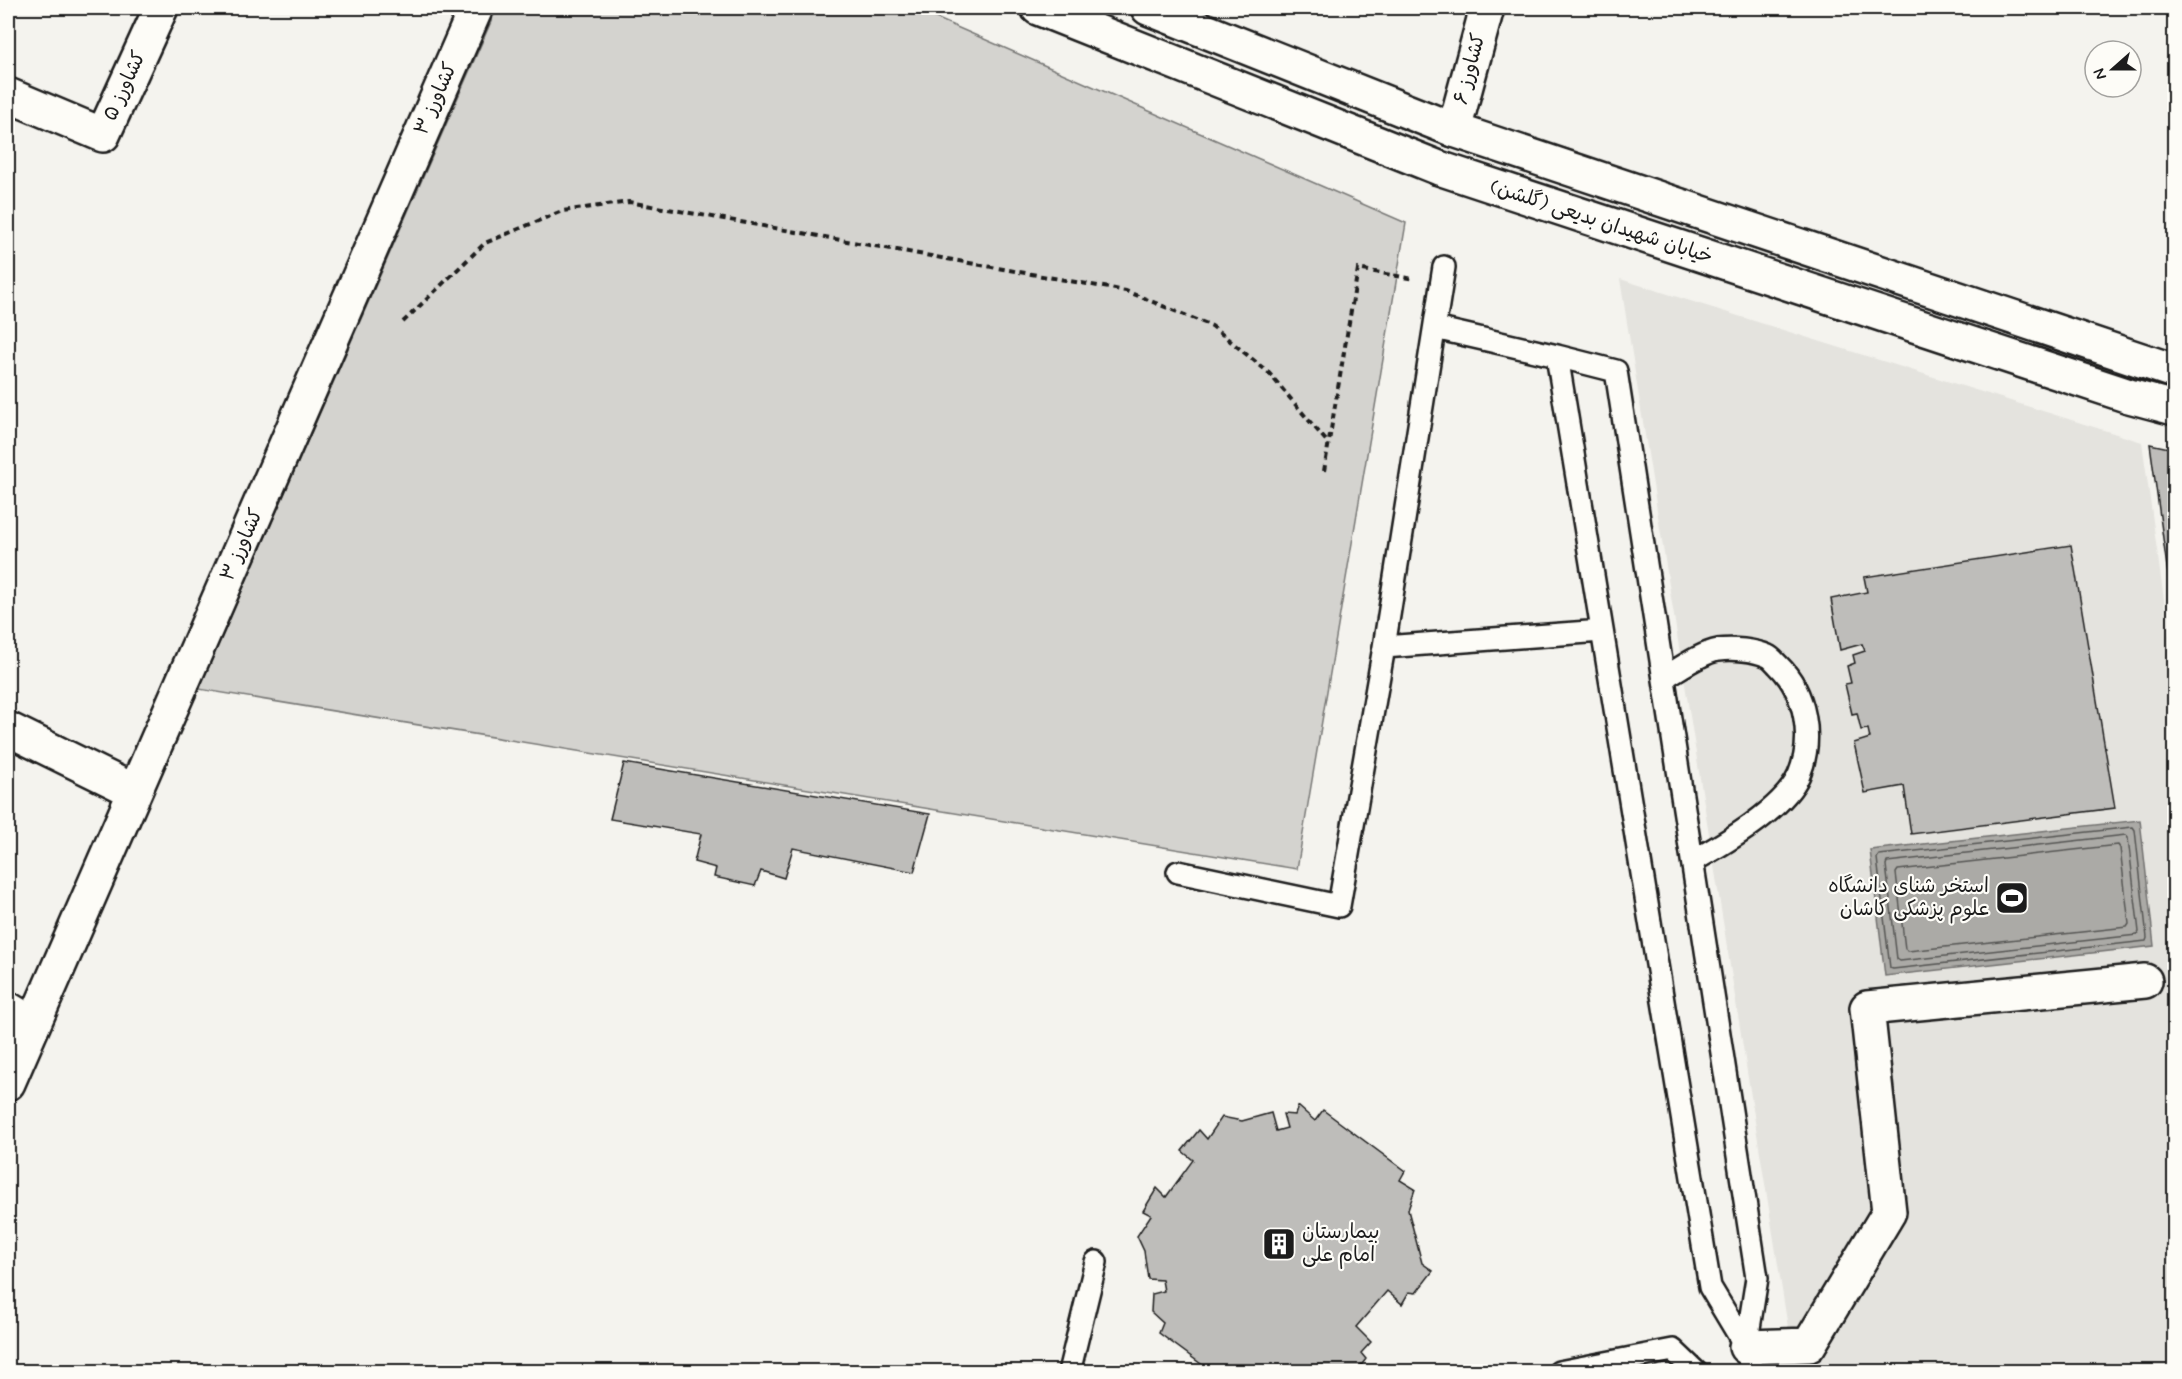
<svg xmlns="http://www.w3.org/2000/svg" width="2182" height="1379" font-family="Mynerve,'Playpen Sans Arabic',sans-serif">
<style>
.built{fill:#e4e3de}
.green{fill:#d4d3cf;stroke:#787876;stroke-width:1.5}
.water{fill:#abaaa6;stroke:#72716f;stroke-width:1.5}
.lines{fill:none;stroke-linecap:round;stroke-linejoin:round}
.shore{stroke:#555553;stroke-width:1.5}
.building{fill:#bebdba;stroke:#1c1c1c;stroke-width:1.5}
.service-casing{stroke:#1c1c1c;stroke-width:26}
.minor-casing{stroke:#1c1c1c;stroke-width:38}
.tertiary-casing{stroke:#1c1c1c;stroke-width:38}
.path{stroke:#1c1c1c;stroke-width:4;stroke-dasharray:6 4.5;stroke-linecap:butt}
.service{stroke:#fdfcf7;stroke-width:21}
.minor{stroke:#fdfcf7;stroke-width:33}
.tertiary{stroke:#fdfcf7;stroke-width:33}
.labels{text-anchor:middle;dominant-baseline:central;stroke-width:4.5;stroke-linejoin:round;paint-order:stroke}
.street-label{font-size:20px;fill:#1c1c1c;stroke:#fdfcf7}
.poi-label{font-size:20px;fill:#1c1c1c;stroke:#fdfcf7;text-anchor:end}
</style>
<rect width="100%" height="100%" fill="#f4f3ee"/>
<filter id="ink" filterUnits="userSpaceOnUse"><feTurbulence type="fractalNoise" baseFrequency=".0167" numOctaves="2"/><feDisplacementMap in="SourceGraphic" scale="12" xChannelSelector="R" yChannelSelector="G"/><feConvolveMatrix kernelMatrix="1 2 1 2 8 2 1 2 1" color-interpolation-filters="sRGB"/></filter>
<g filter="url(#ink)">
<path class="built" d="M1620 279 2142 442 2174 672V1371H1795Z"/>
<path class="green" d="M497 8H913L1406 223 1297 869 199 689Z"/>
<path class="water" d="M2140 820 2154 946 1885 976 1870 850Z"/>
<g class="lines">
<path class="shore" d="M2133 827 2135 830 2147 938 2146 941 1893 969 1890 968 1877 858 1879 855Z
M2126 835 2128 838 2139 932 2137 935 1900 961 1897 959 1886 865 1887 862Z
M2118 845 2120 848 2129 924 2127 927 1908 951 1905 949 1896 873 1898 870Z"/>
</g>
<path class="building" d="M2150 444 2174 449V618Z
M2071 545 2115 808 1911 834 1904 786 1865 793 1854 743 1870 738 1868 729 1861 730 1857 713 1852 714 1845 684 1851 683 1847 666 1855 663 1853 655 1865 651 1862 644 1840 650 1831 599 1867 592 1864 577Z
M624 763 930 814 914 872 793 848 784 878 761 871 755 886 714 877 716 868 694 862 701 834 610 819Z
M1298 1106 1315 1121 1323 1110 1405 1171 1400 1180 1415 1189 1408 1210 1422 1263 1433 1271 1416 1293 1409 1292 1402 1304 1387 1291 1356 1327 1371 1342 1361 1353 1366 1359 1356 1372H1212L1159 1333 1163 1323 1151 1312 1152 1294 1164 1291 1162 1280 1148 1279 1144 1251 1137 1236 1151 1215 1143 1211 1157 1188 1166 1197 1193 1160 1182 1151 1199 1130 1207 1139 1222 1117 1242 1121 1271 1113 1276 1131 1287 1128 1283 1114 1295 1115Z"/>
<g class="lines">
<defs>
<path id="service" d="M1435 328 1557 356
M1384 647 1602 631
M1665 677C1679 669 1701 653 1718 650 1733 648 1754 650 1768 656 1771 657 1775 662 1778 665 1806 692 1814 739 1799 775 1784 809 1725 843 1693 861
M1178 872 1339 906 1384 647 1444 267
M1746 1347 1757 1278 1616 371 1557 356 1710 1287 1746 1347 1752 1372
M1069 1372 1096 1262
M1559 1372 1673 1350 1696 1372"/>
<path id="minor" d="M8 95 103 135 161 8
M1454 130 1487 8
M8 729 134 791
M8 1009 33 1024
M8 1083 476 8
M1746 1347 1809 1345 1889 1212 1867 1008 2145 981"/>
<path id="tertiary" d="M1038 8 1439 168 2129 396 2174 408
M1148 8 1454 130 2174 371"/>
</defs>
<use href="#service" class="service-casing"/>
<use href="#minor" class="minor-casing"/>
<use href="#tertiary" class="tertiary-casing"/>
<path class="path" d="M403 322 485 243 562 211 629 202 1126 291 1212 326 1268 372 1328 443
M1324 471 1358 269 1414 279"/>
<use href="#service" class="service"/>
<use href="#minor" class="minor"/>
<use href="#tertiary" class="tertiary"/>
</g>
</g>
<defs>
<symbol id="stadium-square" viewBox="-11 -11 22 22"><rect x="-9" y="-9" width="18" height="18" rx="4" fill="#1c1c1c" stroke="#fdfcf7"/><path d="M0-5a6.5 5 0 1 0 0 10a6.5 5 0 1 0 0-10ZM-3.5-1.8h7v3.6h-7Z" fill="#fff"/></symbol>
<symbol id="building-square" viewBox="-11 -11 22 22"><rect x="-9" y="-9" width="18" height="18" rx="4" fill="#1c1c1c" stroke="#fdfcf7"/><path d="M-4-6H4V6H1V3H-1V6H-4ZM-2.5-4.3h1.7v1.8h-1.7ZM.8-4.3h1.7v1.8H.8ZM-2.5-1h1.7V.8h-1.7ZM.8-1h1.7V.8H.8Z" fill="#fff"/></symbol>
</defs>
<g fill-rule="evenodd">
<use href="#stadium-square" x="1993" y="879" width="38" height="38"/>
<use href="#building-square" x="1260" y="1225" width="38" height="38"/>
</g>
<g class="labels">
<g class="street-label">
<text transform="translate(1470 69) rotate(-75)">کشاورز ۶</text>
<text transform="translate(125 86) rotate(-65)">کشاورز ۵</text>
<text transform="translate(436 99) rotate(-66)">کشاورز ۳</text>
<text transform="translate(1601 222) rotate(18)">خیابان شهیدان بدیعی (گلشن)</text>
<text transform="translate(242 545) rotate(-66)">کشاورز ۳</text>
</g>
<g class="poi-label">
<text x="1989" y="886">استخر شنای دانشگاه<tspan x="1989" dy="23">علوم پزشکی کاشان</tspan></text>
<text x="1302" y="1232" text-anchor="start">بیمارستان<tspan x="1302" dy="23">امام علی</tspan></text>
</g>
</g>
<rect width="2182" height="1379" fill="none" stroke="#fdfcf7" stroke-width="30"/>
<rect x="15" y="15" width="2152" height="1349" fill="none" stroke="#1c1c1c" stroke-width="2" filter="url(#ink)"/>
<g transform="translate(2113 69) rotate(249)"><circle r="28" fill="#fdfcf7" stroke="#a3a29f" stroke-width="1.5"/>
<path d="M0-4.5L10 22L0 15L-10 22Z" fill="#1c1c1c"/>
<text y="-9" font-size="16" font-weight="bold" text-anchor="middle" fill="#1c1c1c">N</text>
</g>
</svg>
